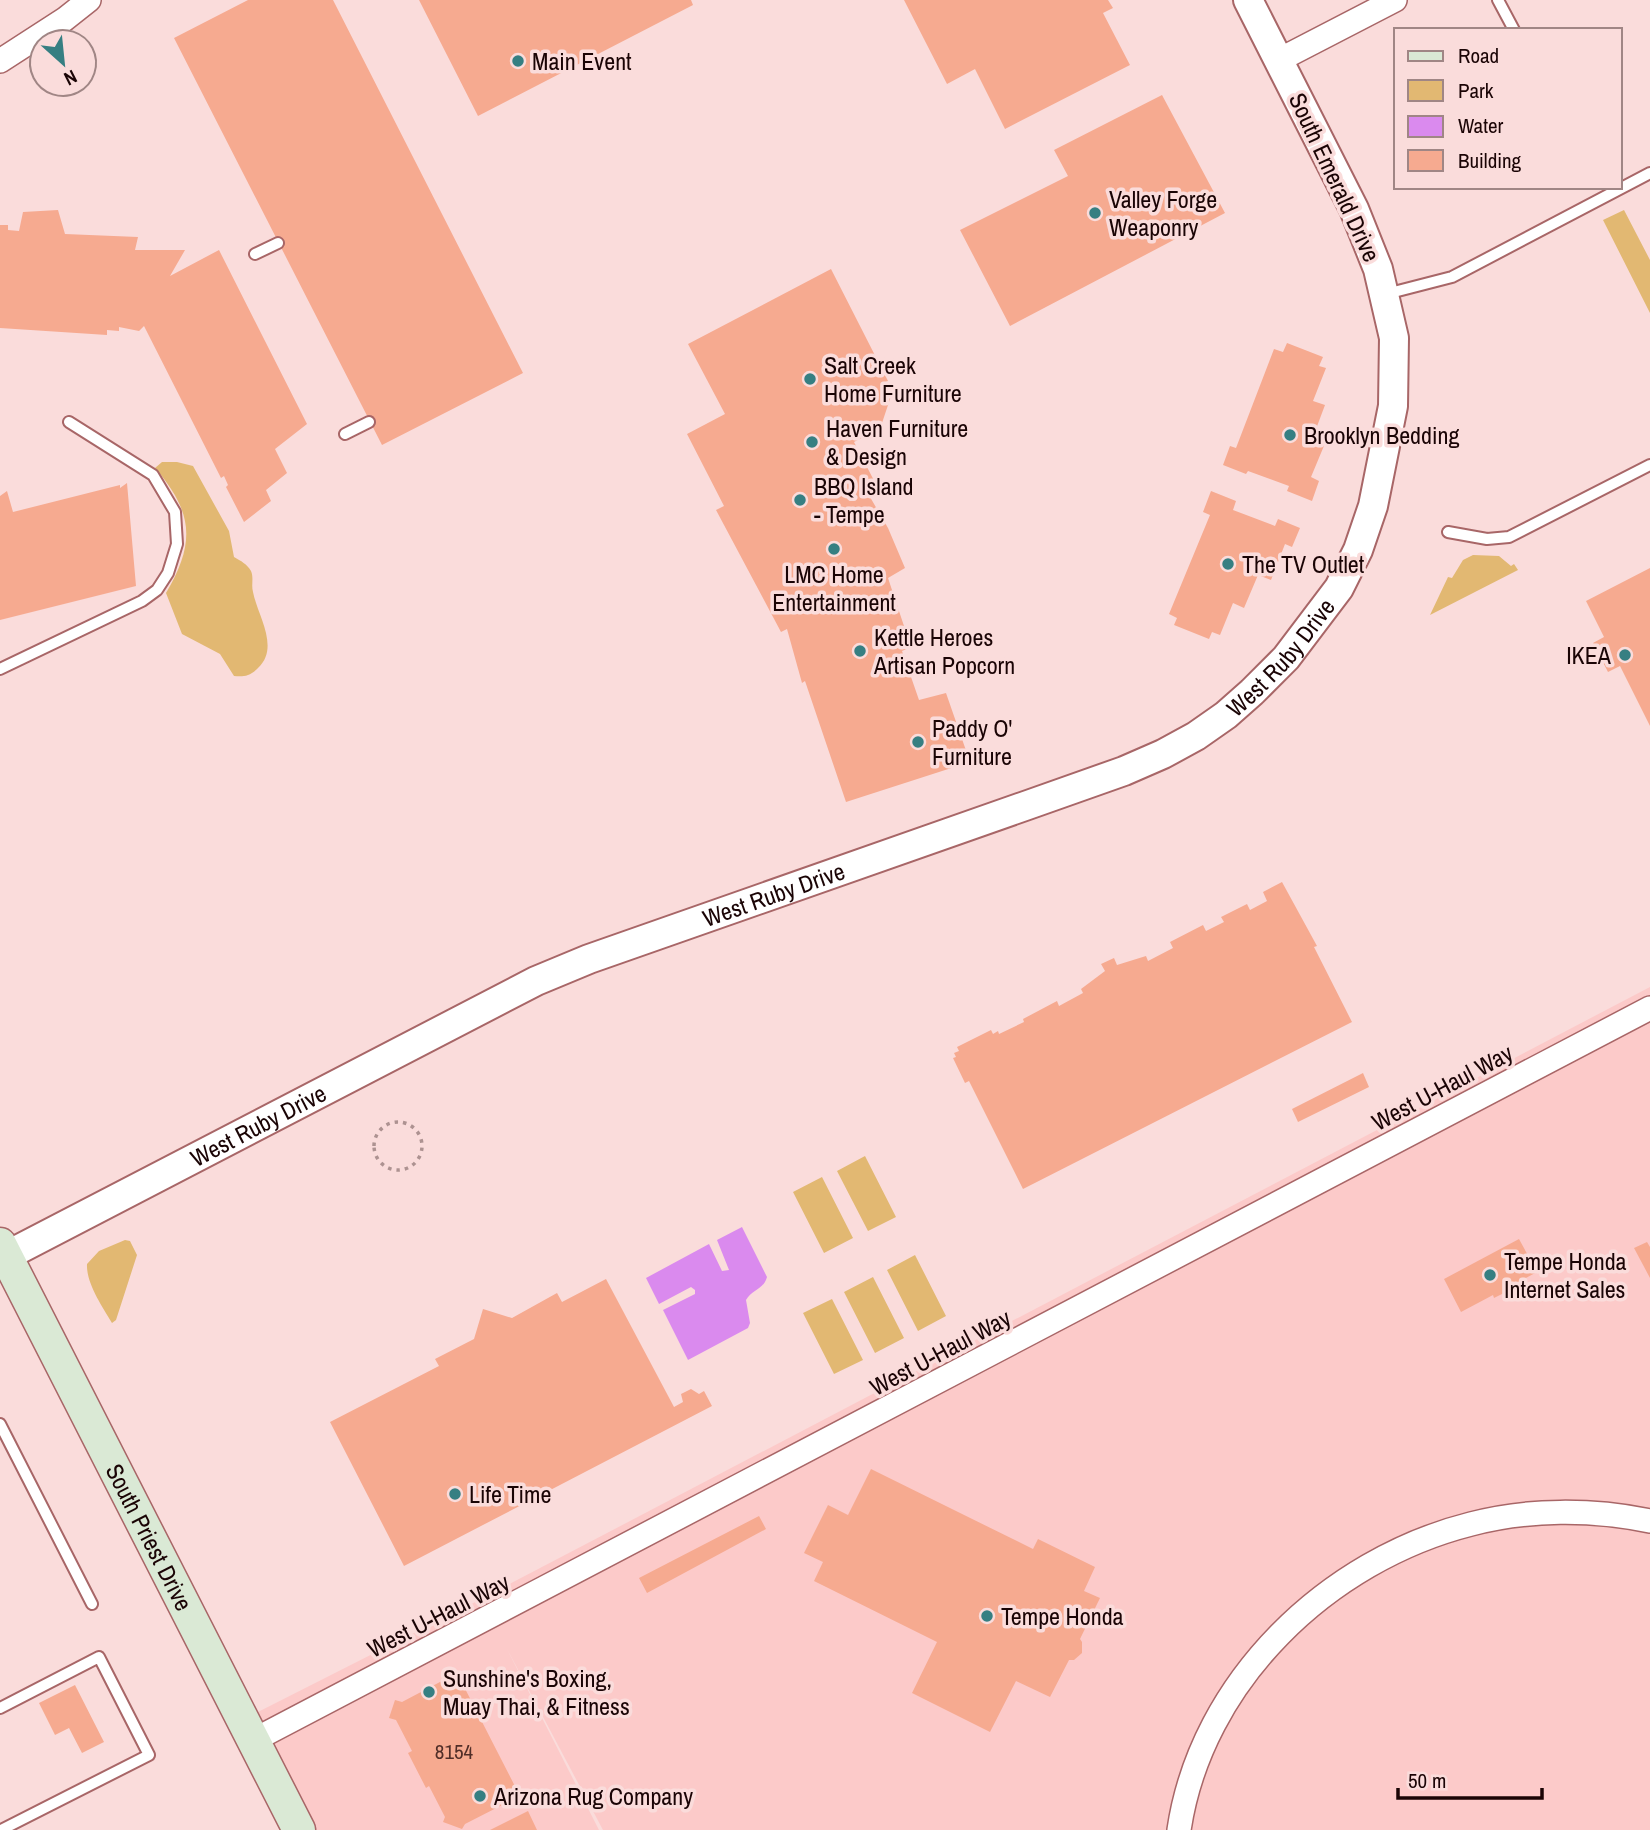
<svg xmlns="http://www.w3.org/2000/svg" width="1650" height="1830" font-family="'Archivo Narrow',sans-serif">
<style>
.built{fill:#fccac9}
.green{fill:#e2b872}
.water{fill:#da8aee}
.building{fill:#f6aa90}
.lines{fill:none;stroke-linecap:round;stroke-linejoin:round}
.service-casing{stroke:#a86667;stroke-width:14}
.minor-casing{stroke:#a86667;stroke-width:26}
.tertiary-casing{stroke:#a86667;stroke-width:32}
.secondary-casing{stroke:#a86667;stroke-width:35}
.path{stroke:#ad9291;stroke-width:3.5;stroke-dasharray:3.5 5;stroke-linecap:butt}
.service{stroke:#fff;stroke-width:10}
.minor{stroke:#fff;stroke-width:23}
.tertiary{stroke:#fff;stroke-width:28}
.secondary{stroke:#dae9d5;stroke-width:32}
.poi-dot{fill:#367f82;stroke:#fadcdb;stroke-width:2.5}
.labels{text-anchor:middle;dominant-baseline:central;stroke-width:7;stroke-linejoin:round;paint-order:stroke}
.number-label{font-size:21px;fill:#512e28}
.poi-label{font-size:24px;fill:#1a0405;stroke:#fadcdb;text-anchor:start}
.street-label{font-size:24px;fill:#1a0405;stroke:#fadcdb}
</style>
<rect width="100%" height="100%" fill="#fadcdb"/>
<path class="built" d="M1650 987V1830H603L506 1647 599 1830H299L244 1719 481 1599Z"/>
<path class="green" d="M1624 210 1650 260V313L1603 220Z
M162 462H177L193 466 229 531 234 557C241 561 247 564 251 571 254 578 251 585 253 592 258 617 280 647 258 668 250 676 244 677 234 676L220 654 182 634 166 593C196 542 193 512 155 468Z
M1473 555 1499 556 1511 566 1514 564 1518 570 1430 615 1448 577 1452 578 1463 560Z
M865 1156 896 1217 868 1231 837 1171Z
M822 1177 853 1238 824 1253 793 1192Z
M125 1240 130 1241 137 1255 116 1320 112 1323C102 1306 86 1283 87 1264L99 1251Z
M915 1255 946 1316 918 1331 887 1270Z
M873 1277 904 1338 875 1353 844 1292Z
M832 1299 863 1360 834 1374 803 1313Z"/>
<path class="water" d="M742 1227 767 1277C764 1289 752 1290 746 1300L750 1323 748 1328 688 1360 663 1310 695 1294V1290L691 1287 659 1304 646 1278 709 1244 722 1271 729 1270 717 1240Z"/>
<path class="building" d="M248 0H333L523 373 382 445 174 38Z
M419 0H691L693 5 478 116Z
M904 0H1108L1113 8 1103 13 1130 65 1005 129 975 69 947 84Z
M1162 95 1225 213 1010 326 960 230 1068 176 1054 150Z
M58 210 65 234 138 237 135 250H185L170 276 219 250 307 424 275 449 287 473 266 490 271 501 244 522 226 487 228 485 224 476 221 478 144 326 139 331 119 327V331L107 330V335L0 328V225H8V230L19 231 23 212Z
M831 269 888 381 884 383 894 387 880 429 874 425 871 433 854 442 881 494 870 497 888 528 905 568 888 578 911 647 902 651 919 700 946 693 970 762 846 802 805 681 802 683 787 629 781 632 716 510 724 506 687 434 725 414 688 344Z
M1287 343 1323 357 1319 366 1326 368 1313 401 1325 405 1313 437 1326 441 1311 477 1319 481 1312 501 1287 491 1289 486 1248 471 1246 474 1223 465 1230 446 1236 448 1274 349 1283 352Z
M127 483 136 586 0 620V496L7 491 13 512 120 485V488Z
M1211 491 1236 501 1233 510 1275 526 1278 519 1300 528 1292 547 1285 544 1271 580 1258 575 1244 608 1233 603 1220 635 1212 632 1209 639 1174 625 1177 618 1169 614 1210 515 1203 512Z
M1650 568V726L1620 666 1608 672 1593 643 1604 637 1586 601Z
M1282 882 1317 946 1314 947 1352 1022 1023 1189 969 1081 965 1083 953 1058 956 1057 954 1053 959 1051 957 1047 991 1030 993 1034 998 1031 999 1034 1024 1022 1023 1019 1057 1001 1059 1006 1083 993 1081 989 1105 971 1101 964 1114 958 1117 965 1146 956 1148 961 1173 948 1170 942 1203 925 1206 931 1224 922 1221 917 1247 904 1250 910 1267 901 1263 892Z
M1363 1073 1369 1087 1298 1122 1292 1109Z
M1519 1239 1537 1272 1505 1289 1506 1292 1494 1298 1493 1295 1461 1312 1444 1279Z
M1647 1242 1650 1247V1278L1634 1248Z
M606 1279 674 1407 683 1402 681 1394 691 1389 699 1394 704 1391 712 1406 404 1566 330 1422 439 1366 435 1359 474 1339 483 1309 512 1318 557 1293 562 1302Z
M871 1469 1033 1549 1038 1539 1095 1567 1084 1591 1100 1598 1080 1639 1082 1642V1653L1074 1660H1069L1050 1697 1016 1681 990 1732 912 1693 937 1642 814 1581 823 1562 804 1553 828 1505 848 1515Z
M759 1516 766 1529 647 1593 639 1578Z
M457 1673 520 1796 465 1824 462 1829 443 1822 445 1817 429 1786 426 1788 408 1753 412 1751 396 1720 389 1718 395 1700 402 1702Z
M75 1685 104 1742 82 1753 69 1728 55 1735 39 1703Z
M528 1811 537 1830H490Z"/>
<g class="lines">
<defs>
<path id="service" d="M1498 0 1514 30
M255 254 278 243
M1386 294 1452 277 1650 173
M345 434 369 422
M1448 532 1487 539 1509 537 1650 465
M0 669 142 601 157 590 168 573 177 544 175 512 153 475 69 422
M0 1424 92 1604
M0 1708 99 1657 149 1755 1 1830"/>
<path id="minor" d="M1279 60 1395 0
M0 61 65 19 89 0
M254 1740 1650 1008
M1179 1830C1201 1681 1328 1560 1471 1524 1528 1509 1592 1509 1650 1521"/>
<g id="tertiary">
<path id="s1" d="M6 1256 536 981 589 959 1025 806 1124 771 1163 754 1196 736 1226 715 1252 692 1286 658 1339 588 1358 550 1373 506 1393 406 1394 338 1378 269 1354 209 1248 0"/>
</g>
<g id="secondary">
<path id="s2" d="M0 1244 299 1830"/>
</g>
</defs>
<use href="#service" class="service-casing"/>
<use href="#minor" class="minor-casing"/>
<use href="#tertiary" class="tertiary-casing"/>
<use href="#secondary" class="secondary-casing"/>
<path class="path" d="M374 1146a24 24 0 1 1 48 0a24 24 0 1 1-48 0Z"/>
<use href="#service" class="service"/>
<use href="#minor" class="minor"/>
<use href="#tertiary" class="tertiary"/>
<use href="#secondary" class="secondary"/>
</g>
<g class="poi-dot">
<circle cx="518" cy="61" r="7"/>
<circle cx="1095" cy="213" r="7"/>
<circle cx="810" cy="379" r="7"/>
<circle cx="1290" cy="435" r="7"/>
<circle cx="812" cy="442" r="7"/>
<circle cx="800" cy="500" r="7"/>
<circle cx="834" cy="549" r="7"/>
<circle cx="1228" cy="564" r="7"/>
<circle cx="860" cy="651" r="7"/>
<circle cx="1625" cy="655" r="7"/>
<circle cx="918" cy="742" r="7"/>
<circle cx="1490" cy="1275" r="7"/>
<circle cx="455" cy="1494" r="7"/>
<circle cx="987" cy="1616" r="7"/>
<circle cx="429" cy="1692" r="7"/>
<circle cx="480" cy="1796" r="7"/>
</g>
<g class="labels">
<g class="number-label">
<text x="454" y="1751">8154</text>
</g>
<g class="poi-label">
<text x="532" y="61">Main Event</text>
<text x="1109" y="199">Valley Forge<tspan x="1109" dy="28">Weaponry</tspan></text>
<text x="824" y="365">Salt Creek<tspan x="824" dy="28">Home Furniture</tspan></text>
<text x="826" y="428">Haven Furniture<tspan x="826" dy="28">&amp; Design</tspan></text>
<text x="1304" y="435">Brooklyn Bedding</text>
<text x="814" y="486">BBQ Island<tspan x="814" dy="28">- Tempe</tspan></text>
<text x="1242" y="564">The TV Outlet</text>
<text x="834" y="574" text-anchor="middle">LMC Home<tspan x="834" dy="28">Entertainment</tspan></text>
<text x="874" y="637">Kettle Heroes<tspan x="874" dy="28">Artisan Popcorn</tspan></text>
<text x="1611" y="655" text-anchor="end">IKEA</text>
<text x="932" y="728">Paddy O'<tspan x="932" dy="28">Furniture</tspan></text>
<text x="1504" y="1261">Tempe Honda<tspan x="1504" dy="28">Internet Sales</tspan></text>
<text x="469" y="1494">Life Time</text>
<text x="1001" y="1616">Tempe Honda</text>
<text x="443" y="1678">Sunshine's Boxing,<tspan x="443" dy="28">Muay Thai, &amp; Fitness</tspan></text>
<text x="494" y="1796">Arizona Rug Company</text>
</g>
<g class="street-label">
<text transform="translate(1335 177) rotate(65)">South Emerald Drive</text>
<text stroke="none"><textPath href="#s1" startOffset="1418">West Ruby Drive</textPath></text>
<text stroke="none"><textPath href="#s1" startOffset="850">West Ruby Drive</textPath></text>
<text transform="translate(1442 1087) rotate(-28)">West U-Haul Way</text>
<text stroke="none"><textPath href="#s1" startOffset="284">West Ruby Drive</textPath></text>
<text transform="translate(940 1352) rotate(-28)">West U-Haul Way</text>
<text stroke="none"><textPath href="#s2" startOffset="329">South Priest Drive</textPath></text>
<text transform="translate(438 1615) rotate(-27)">West U-Haul Way</text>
</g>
</g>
<rect x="1394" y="28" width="228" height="161" fill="#fadcdb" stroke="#a08685" stroke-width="2"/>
<rect x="1408" y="51" width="35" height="10" fill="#dae9d5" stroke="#a08685" stroke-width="2"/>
<text x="1458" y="63" font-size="21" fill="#1a0405">Road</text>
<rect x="1408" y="80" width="35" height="21" fill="#e2b872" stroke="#a08685" stroke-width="2"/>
<text x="1458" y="98" font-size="21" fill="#1a0405">Park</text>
<rect x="1408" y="116" width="35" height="21" fill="#da8aee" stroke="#a08685" stroke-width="2"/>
<text x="1458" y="133" font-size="21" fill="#1a0405">Water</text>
<rect x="1408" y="150" width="35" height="21" fill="#f6aa90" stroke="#a08685" stroke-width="2"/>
<text x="1458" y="168" font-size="21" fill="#1a0405">Building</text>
<g transform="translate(63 63) rotate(153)"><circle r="33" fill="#fadcdb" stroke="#a08685" stroke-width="2"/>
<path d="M0-5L12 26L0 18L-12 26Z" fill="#367f82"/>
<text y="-10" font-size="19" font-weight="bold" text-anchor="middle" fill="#1a0405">N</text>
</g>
<path d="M1398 1788v10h144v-10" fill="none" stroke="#1a0405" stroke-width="3.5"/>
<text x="1408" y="1788" font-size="21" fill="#1a0405" stroke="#fadcdb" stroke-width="5" paint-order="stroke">50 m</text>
</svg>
